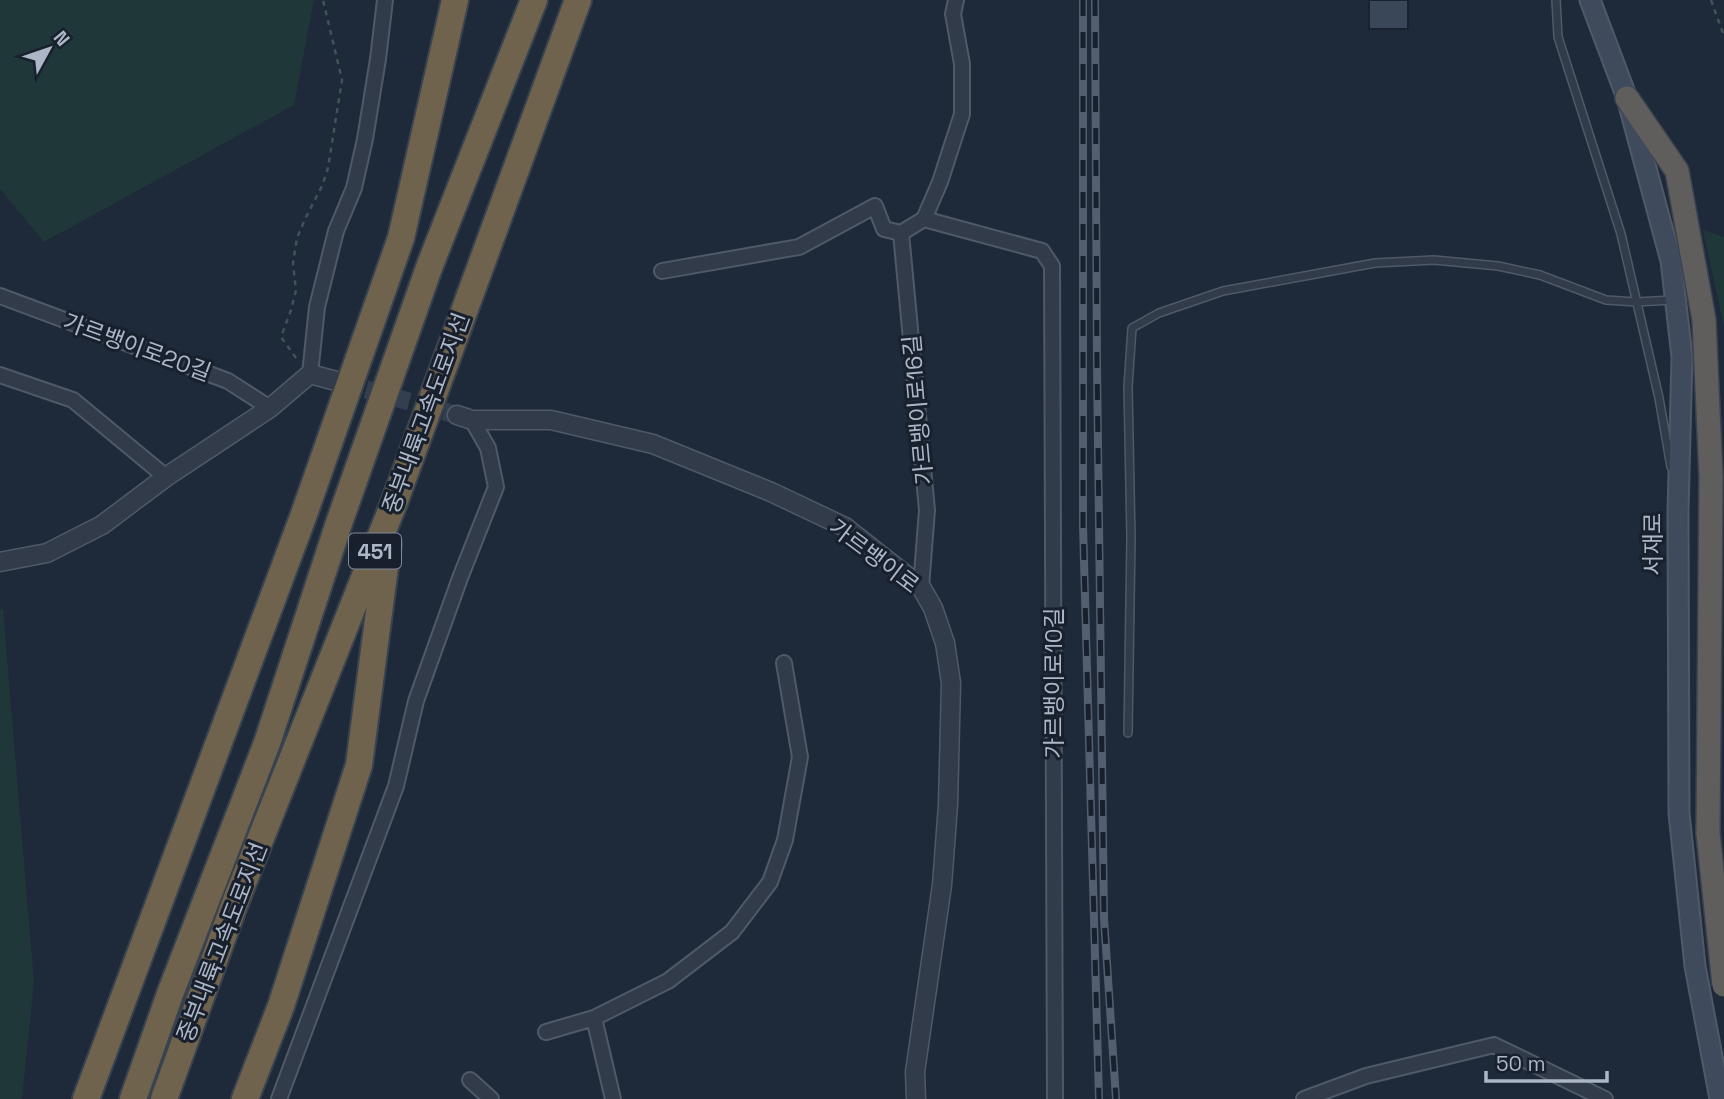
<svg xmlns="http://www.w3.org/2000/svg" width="1724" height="1099" font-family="'Space Grotesk','Noto Sans KR',sans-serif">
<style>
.green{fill:#20373a}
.building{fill:#3a4759;stroke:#19222f;stroke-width:2}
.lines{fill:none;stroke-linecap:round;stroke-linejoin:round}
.tertiary-tunnel{stroke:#333e4e;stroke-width:18;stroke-dasharray:18 9;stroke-linecap:butt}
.service-casing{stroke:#4f5967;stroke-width:10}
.minor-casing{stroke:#4f5967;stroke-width:18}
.tertiary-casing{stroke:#4f5967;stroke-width:21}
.secondary-casing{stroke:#4f5967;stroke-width:23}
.trunk-casing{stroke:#394350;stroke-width:26}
.motorway-casing{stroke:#394350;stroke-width:30}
.path{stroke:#3e5457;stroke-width:2.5;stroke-dasharray:5 5;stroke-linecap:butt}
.service{stroke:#323b49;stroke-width:7}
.minor{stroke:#323b49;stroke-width:14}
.tertiary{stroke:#323b49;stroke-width:18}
.secondary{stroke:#3f4a5c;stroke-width:19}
.trunk{stroke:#605e5c;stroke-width:23}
.motorway{stroke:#70634e;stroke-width:26}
.rail-casing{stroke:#535f71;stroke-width:8}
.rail{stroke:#18202d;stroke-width:5;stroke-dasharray:16;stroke-linecap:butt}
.trunk-bridge-casing{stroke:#394350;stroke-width:26;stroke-linecap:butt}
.trunk-bridge{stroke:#605e5c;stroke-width:23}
.labels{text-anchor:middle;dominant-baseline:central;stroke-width:6;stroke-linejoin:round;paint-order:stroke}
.shield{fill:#18202d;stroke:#808998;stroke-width:2}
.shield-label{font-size:21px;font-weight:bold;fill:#acb6c6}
.street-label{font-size:23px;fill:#acb6c6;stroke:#18202d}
</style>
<rect width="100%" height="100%" fill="#1e2939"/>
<path class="green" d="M0 0H314L294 105 44 242 0 189Z
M1703 230 1724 237V327Z
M3 609 34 982 22 1099H0V610Z"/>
<path class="building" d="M1369 0H1408V29H1369Z"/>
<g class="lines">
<path class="tertiary-tunnel" d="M340 382 457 415"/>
<defs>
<path id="service" d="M1556 0 1558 37 1621 234 1659 398 1671 467
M1128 733 1131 538 1128 387 1132 328 1159 313 1223 291 1375 263 1434 260 1498 266 1540 275 1606 300 1636 302 1673 300"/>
<path id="minor" d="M924 219 940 182 962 114V64L953 14 956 0
M662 271 799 247 875 206 884 229 901 233
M0 296 228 381 270 408
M310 374 317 307 336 231 354 188 365 139 378 59 385 0
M0 375 73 400 166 477
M921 587 927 510 901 233 924 219 1042 251 1052 266 1055 1099
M594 1018 613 1099
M546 1032 594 1018 668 981 732 932 770 882 785 840 800 757 784 663
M470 1080 491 1099
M279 1099 396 786 416 701 460 578 496 487 488 448 472 420
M1304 1099 1366 1076 1494 1045 1605 1099"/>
<path id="tertiary" d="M457 415 472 420H551L653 444 771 492 845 527 921 587 933 608 945 643 951 683 948 805 942 885 915 1072 916 1099
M0 562 47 553 102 525 166 477 270 408 310 374 340 382"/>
<path id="secondary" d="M1590 0 1627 98 1671 261 1682 357 1678 511 1679 813 1695 966 1720 1099"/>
<path id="trunk" d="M1627 98 1677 171 1704 320 1711 477 1708 833"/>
<path id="motorway" d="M86 1099 303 517 401 238 455 0
M133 1099 170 994 267 743 339 523 430 265 534 0
M164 1099 235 903 394 503 578 0
M245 1099 281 1006 359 765 388 544"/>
</defs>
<use href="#service" class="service-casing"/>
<use href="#minor" class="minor-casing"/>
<use href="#tertiary" class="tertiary-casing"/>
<use href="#secondary" class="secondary-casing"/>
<use href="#trunk" class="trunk-casing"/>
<use href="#motorway" class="motorway-casing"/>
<path class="path" d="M1711 0 1724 36
M296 358 281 337 291 310 296 290 293 263 297 238 305 219 322 186 328 168 342 80 323 0"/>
<use href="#service" class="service"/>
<use href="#minor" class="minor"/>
<use href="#tertiary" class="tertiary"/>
<use href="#secondary" class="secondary"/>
<use href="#trunk" class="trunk"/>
<use href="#motorway" class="motorway"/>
<defs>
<path id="rail" d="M1083 0V525L1099 1099
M1095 0 1097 365 1104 918 1116 1099"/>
</defs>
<use href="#rail" class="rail-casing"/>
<use href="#rail" class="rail"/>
<defs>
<path id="trunk-bridge" d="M1708 833 1724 985"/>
</defs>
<use href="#trunk-bridge" class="trunk-bridge-casing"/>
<use href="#trunk-bridge" class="trunk-bridge"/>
</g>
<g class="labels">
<rect class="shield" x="349" y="533.5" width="52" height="35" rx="5"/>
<g class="shield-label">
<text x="375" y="551">451</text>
</g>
<g class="street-label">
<text transform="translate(137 347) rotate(20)">가르뱅이로20길</text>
<text transform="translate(918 410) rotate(-95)">가르뱅이로16길</text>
<text transform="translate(426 413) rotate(-70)">중부내륙고속도로지선</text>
<text transform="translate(1653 544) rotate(-90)">서재로</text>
<text transform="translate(874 556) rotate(37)">가르뱅이로</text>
<text transform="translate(1054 683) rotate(-90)">가르뱅이로10길</text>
<text transform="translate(222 942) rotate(-69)">중부내륙고속도로지선</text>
</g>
</g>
<g transform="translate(49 49) rotate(50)" stroke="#18202d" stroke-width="5" paint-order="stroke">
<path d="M0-5L12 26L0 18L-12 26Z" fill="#acb6c6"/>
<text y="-10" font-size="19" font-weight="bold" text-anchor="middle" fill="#acb6c6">N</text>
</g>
<path d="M1486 1071v10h121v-10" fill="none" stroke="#acb6c6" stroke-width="3.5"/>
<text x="1496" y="1071" font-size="21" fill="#acb6c6" stroke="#18202d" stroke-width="5" paint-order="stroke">50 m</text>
</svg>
